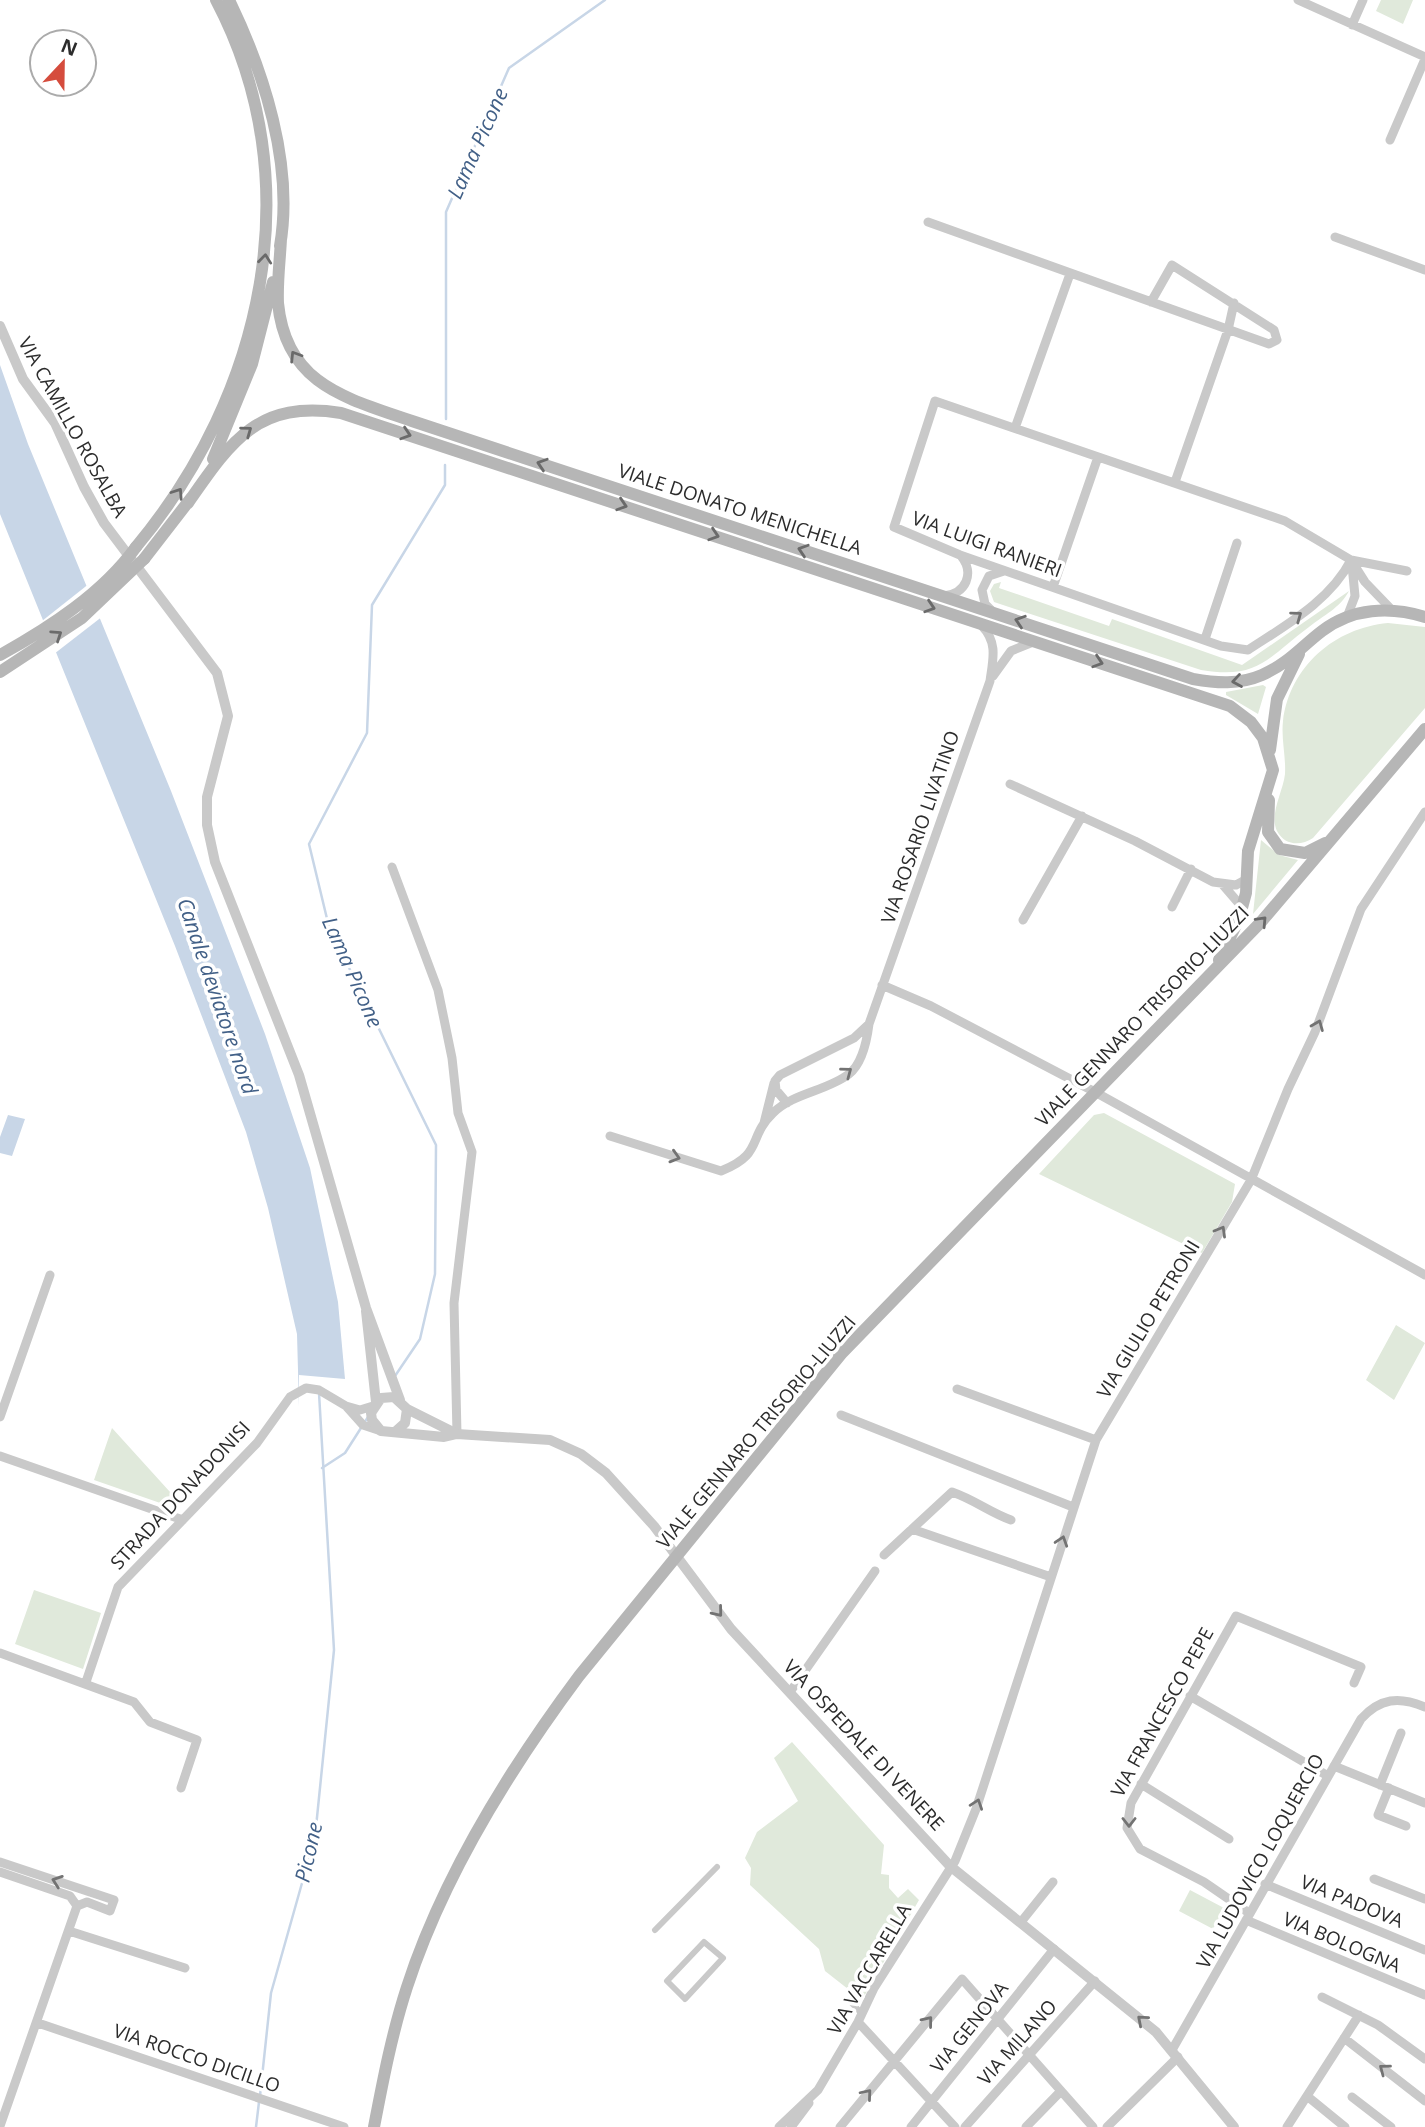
<svg xmlns="http://www.w3.org/2000/svg" width="1425" height="2127" font-family="'Open Sans',sans-serif">
<style>
.green{fill:#e0e9db}
.water{fill:#c8d6e7}
.pier{fill:#fff}
.lines{fill:none;stroke-linecap:round;stroke-linejoin:round}
.stream{stroke:#c8d6e7;stroke-width:2.5}
.pedestrian{stroke:#c9c9c9;stroke-width:6}
.minor{stroke:#c9c9c9;stroke-width:9}
.tertiary{stroke:#c9c9c9;stroke-width:10}
.secondary{stroke:#b6b6b6;stroke-width:12}
.secondary-bridge{stroke:#b6b6b6;stroke-width:12}
.oneway{stroke:#6a6a6a}
.oneway2{stroke:#737373}
.labels{text-anchor:middle;dominant-baseline:central;stroke-width:7;stroke-linejoin:round;paint-order:stroke}
.street-label{font-size:19px;fill:#2c2c2c;stroke:#fff}
.water-label{font-size:21px;font-style:italic;fill:#426087;stroke:#fff}
</style>
<rect width="100%" height="100%" fill="#fff"/>
<path class="green" d="M1381 0H1413L1403 24 1376 11Z
M1001 582 999 588 1109 626 1112 619 1242 665 1349 591C1339 609 1325 614 1309 627 1268 657 1259 680 1201 670L994 602 990 591 994 584Z
M1388 623 1425 627V708L1313 838C1301 846 1285 846 1277 831 1269 814 1283 792 1285 774 1286 756 1281 739 1283 721 1290 666 1335 628 1388 623Z
M1263 685 1266 687 1258 714 1226 695V692Z
M1261 840 1279 855 1298 860 1253 914Z
M1104 1113 1235 1184 1232 1202 1202 1253 1039 1174 1094 1115Z
M1396 1325 1425 1343 1394 1400 1366 1380Z
M112 1428 180 1503 166 1505 94 1480Z
M34 1590 101 1613 83 1669 15 1644Z
M792 1742 884 1845 881 1874 889 1875V1888L898 1898 908 1889 919 1900 862 2000 825 1971 819 1949 750 1885 751 1868 745 1858 757 1832 798 1801 774 1758Z
M1190 1890 1224 1908 1213 1929 1179 1911Z"/>
<path class="water" d="M0 365 28 444 171 791 265 1034 310 1168 338 1302 345 1379 299 1375V1407L297 1334 268 1208 246 1132 175 946 0 514Z
M8 1115 25 1119 12 1156 0 1153V1137Z"/>
<path class="pier" d="M90 583 103 616 54 654 42 621Z"/>
<g class="lines">
<path class="stream" d="M446 419V212L509 68 605 0
M395 1376 420 1339 435 1274 436 1145 329 927 309 844 367 733 372 605 445 485V465
M322 1468 345 1453 368 1417
M260 2096 271 1993 315 1837 334 1650 319 1393
M256 2127 259 2102"/>
<path class="pedestrian" d="M655 1930 717 1867
M704 1942 723 1958 685 1999 667 1981Z
M848 1999 862 2014"/>
<path class="minor" d="M1298 0 1425 57
M1352 25 1363 0
M1390 140 1425 59
M928 222 1269 344 1277 340 1274 330 1172 265 1151 302
M1335 237 1425 270
M1015 428 1070 274
M1175 482 1228 330 1234 303
M1351 560C1330 601 1286 625 1248 650L1221 646 960 555 894 527 935 401 1285 521 1351 560 1407 571
M1351 560 1365 582 1391 609
M1053 587 1098 457
M944 596C966 594 975 573 961 556
M992 611 985 604 982 590 989 576 1004 571
M1347 617 1355 596 1352 565
M1205 639 1237 543
M993 676 1011 651 1033 642
M1010 784 1135 841 1213 882 1236 885 1247 879
M392 867 438 990 452 1058 458 1113 472 1152 454 1303 457 1434
M1223 885 1242 907
M1172 907 1191 869
M1023 920 1082 816
M882 985 931 1006 1095 1092 1425 1275
M869 1024 990 681C993 659 998 643 982 626
M764 1123 774 1083
M610 1136 721 1171C764 1154 747 1138 773 1113 793 1093 827 1091 849 1074 863 1063 867 1040 869 1024L854 1038 780 1075 775 1081 776 1090 787 1103
M957 1389 1096 1440
M346 1406 363 1425 381 1431
M841 1415 1073 1507
M0 1417 50 1275
M0 1456 183 1520
M912 1529 1051 1577
M884 1555 952 1492C975 1500 989 1512 1011 1520
M0 1653 134 1702 150 1722 197 1740 181 1788
M86 1682 118 1587 257 1443 290 1397 306 1388 319 1390 346 1406 360 1410 373 1406
M790 1692 875 1571
M1190 1696 1328 1776
M1334 1766 1425 1803
M1141 1784 1229 1839
M1380 1785 1401 1733
M1389 1788 1378 1815 1406 1826
M0 1862 114 1900 110 1911 87 1902 77 1906
M0 1872 70 1896 77 1906
M1374 1879 1425 1899
M1265 1884 1425 1950
M1249 1913 1204 1882 1140 1849 1127 1828 1131 1803 1236 1616 1361 1667 1354 1683
M1246 1920 1425 1995
M1021 1922 1053 1882
M69 1931 185 1968
M1322 1997 1378 2025 1425 2059
M858 2022 955 2127
M38 2023 344 2127
M1344 2038 1425 2101
M1172 2050 1361 1719C1380 1698 1399 1696 1425 1707
M1307 2096 1345 2127
M1352 2097 1391 2127
M0 2126 77 1906
M779 2127 818 2090 858 2022 874 1988 955 1861 976 1809 1096 1440 1251 1180 1288 1089 1315 1032 1361 909 1425 812
M791 2127 809 2103
M840 2127 962 1979 1093 2127
M911 2127 1054 1949
M965 2127 1095 1981
M1026 2127 1061 2091
M1107 2127 1178 2057
M1287 2127 1359 2015"/>
<path class="tertiary" d="M0 326 23 379 55 423 84 487 104 523 217 673 228 716 207 797V825L215 862 299 1075 366 1308 400 1400
M366 1311 376 1402
M407 1409 457 1434
M395 1432 405 1423 407 1409 394 1397 381 1398 371 1413 372 1420 381 1431 444 1437 457 1434 550 1440 581 1454 606 1473 654 1526 731 1629 950 1866 1156 2032 1234 2127"/>
<path class="secondary" d="M229 0C264 72 294 165 280 246
M281 239C280 260 277 282 278 303 286 385 346 398 412 421L1193 679C1216 683 1239 685 1262 675 1289 663 1301 647 1322 631 1352 608 1390 606 1425 617
M213 459 252 364 273 282
M188 503C231 441 258 400 341 413L1230 706 1251 722 1263 738 1273 770 1248 851 1246 893 1239 919 1219 960
M136 547C263 395 312 182 216 0
M144 559 192 497
M1270 750 1277 699 1299 654
M1269 800 1268 832 1280 849 1305 853 1325 843
M374 2127C383 2080 392 2033 407 1987 443 1876 509 1770 579 1676L842 1353 1261 922 1425 729"/>
<path class="secondary-bridge" d="M0 655C49 628 103 593 136 547
M0 672 82 618 144 559"/>
</g>
<defs><path id="oneway-chevron" d="M-2-3.5L2.5 0L-2 3.5" fill="none" stroke-width="1.6" stroke-linecap="round" stroke-linejoin="round" transform="scale(1.75)"/></defs>
<g class="oneway">
<use href="#oneway-chevron" transform="translate(265 259) rotate(-84)"/>
<use href="#oneway-chevron" transform="translate(295 356) rotate(-122)"/>
<use href="#oneway-chevron" transform="translate(247 431) rotate(-36)"/>
<use href="#oneway-chevron" transform="translate(406 434) rotate(18)"/>
<use href="#oneway-chevron" transform="translate(542 464) rotate(-162)"/>
<use href="#oneway-chevron" transform="translate(178 493) rotate(-56)"/>
<use href="#oneway-chevron" transform="translate(622 505) rotate(18)"/>
<use href="#oneway-chevron" transform="translate(714 535) rotate(18)"/>
<use href="#oneway-chevron" transform="translate(803 550) rotate(-162)"/>
<use href="#oneway-chevron" transform="translate(930 607) rotate(18)"/>
<use href="#oneway-chevron" transform="translate(1020 621) rotate(-162)"/>
<use href="#oneway-chevron" transform="translate(57 635) rotate(-34)"/>
<use href="#oneway-chevron" transform="translate(1098 662) rotate(18)"/>
<use href="#oneway-chevron" transform="translate(1237 681) rotate(171)"/>
<use href="#oneway-chevron" transform="translate(1262 921) rotate(-47)"/>
</g>
<g class="oneway2">
<use href="#oneway-chevron" transform="translate(1297 616) rotate(-36)"/>
<use href="#oneway-chevron" transform="translate(1318 1025) rotate(-68)"/>
<use href="#oneway-chevron" transform="translate(847 1072) rotate(-37)"/>
<use href="#oneway-chevron" transform="translate(675 1157) rotate(17)"/>
<use href="#oneway-chevron" transform="translate(1221 1231) rotate(-60)"/>
<use href="#oneway-chevron" transform="translate(1062 1541) rotate(-72)"/>
<use href="#oneway-chevron" transform="translate(718 1612) rotate(51)"/>
<use href="#oneway-chevron" transform="translate(977 1804) rotate(-71)"/>
<use href="#oneway-chevron" transform="translate(1129 1822) rotate(90)"/>
<use href="#oneway-chevron" transform="translate(57 1881) rotate(-161)"/>
<use href="#oneway-chevron" transform="translate(1142 2020) rotate(-139)"/>
<use href="#oneway-chevron" transform="translate(928 2021) rotate(-51)"/>
<use href="#oneway-chevron" transform="translate(1384 2069) rotate(-143)"/>
<use href="#oneway-chevron" transform="translate(867 2094) rotate(-50)"/>
</g>
<g class="labels">
<g class="street-label">
<text transform="translate(73 427) rotate(61)">VIA CAMILLO ROSALBA</text>
<text transform="translate(740 509) rotate(18)">VIALE DONATO MENICHELLA</text>
<text transform="translate(987 544) rotate(20)">VIA LUIGI RANIERI</text>
<text transform="translate(920 827) rotate(-71)">VIA ROSARIO LIVATINO</text>
<text transform="translate(1142 1016) rotate(-46)">VIALE GENNARO TRISORIO-LIUZZI</text>
<text transform="translate(1148 1319) rotate(-59)">VIA GIULIO PETRONI</text>
<text transform="translate(756 1432) rotate(-50)">VIALE GENNARO TRISORIO-LIUZZI</text>
<text transform="translate(180 1495) rotate(-47)">STRADA DONADONISI</text>
<text transform="translate(1162 1712) rotate(-61)">VIA FRANCESCO PEPE</text>
<text transform="translate(864 1745) rotate(47)">VIA OSPEDALE DI VENERE</text>
<text transform="translate(1260 1861) rotate(-61)">VIA LUDOVICO LOQUERCIO</text>
<text transform="translate(1352 1901) rotate(22)">VIA PADOVA</text>
<text transform="translate(1342 1942) rotate(23)">VIA BOLOGNA</text>
<text transform="translate(869 1969) rotate(-60)">VIA VACCARELLA</text>
<text transform="translate(969 2027) rotate(-51)">VIA GENOVA</text>
<text transform="translate(1017 2042) rotate(-48)">VIA MILANO</text>
<text transform="translate(197 2058) rotate(19)">VIA ROCCO DICILLO</text>
</g>
<g class="water-label">
<text transform="translate(477 143) rotate(-66)">Lama Picone</text>
<text transform="translate(353 972) rotate(66)">Lama Picone</text>
<text transform="translate(218 996) rotate(71)">Canale deviatore nord</text>
<text transform="translate(308 1852) rotate(-77)">Picone</text>
</g>
</g>
<g transform="translate(63 63) rotate(22)"><circle r="33" fill="#ffffff" stroke="#ababab" stroke-width="2"/>
<path d="M0-5L12 26L0 18L-12 26Z" fill="#d54c3d"/>
<text y="-10" font-size="19" font-weight="bold" text-anchor="middle" fill="#2c2c2c">N</text>
</g>
</svg>
